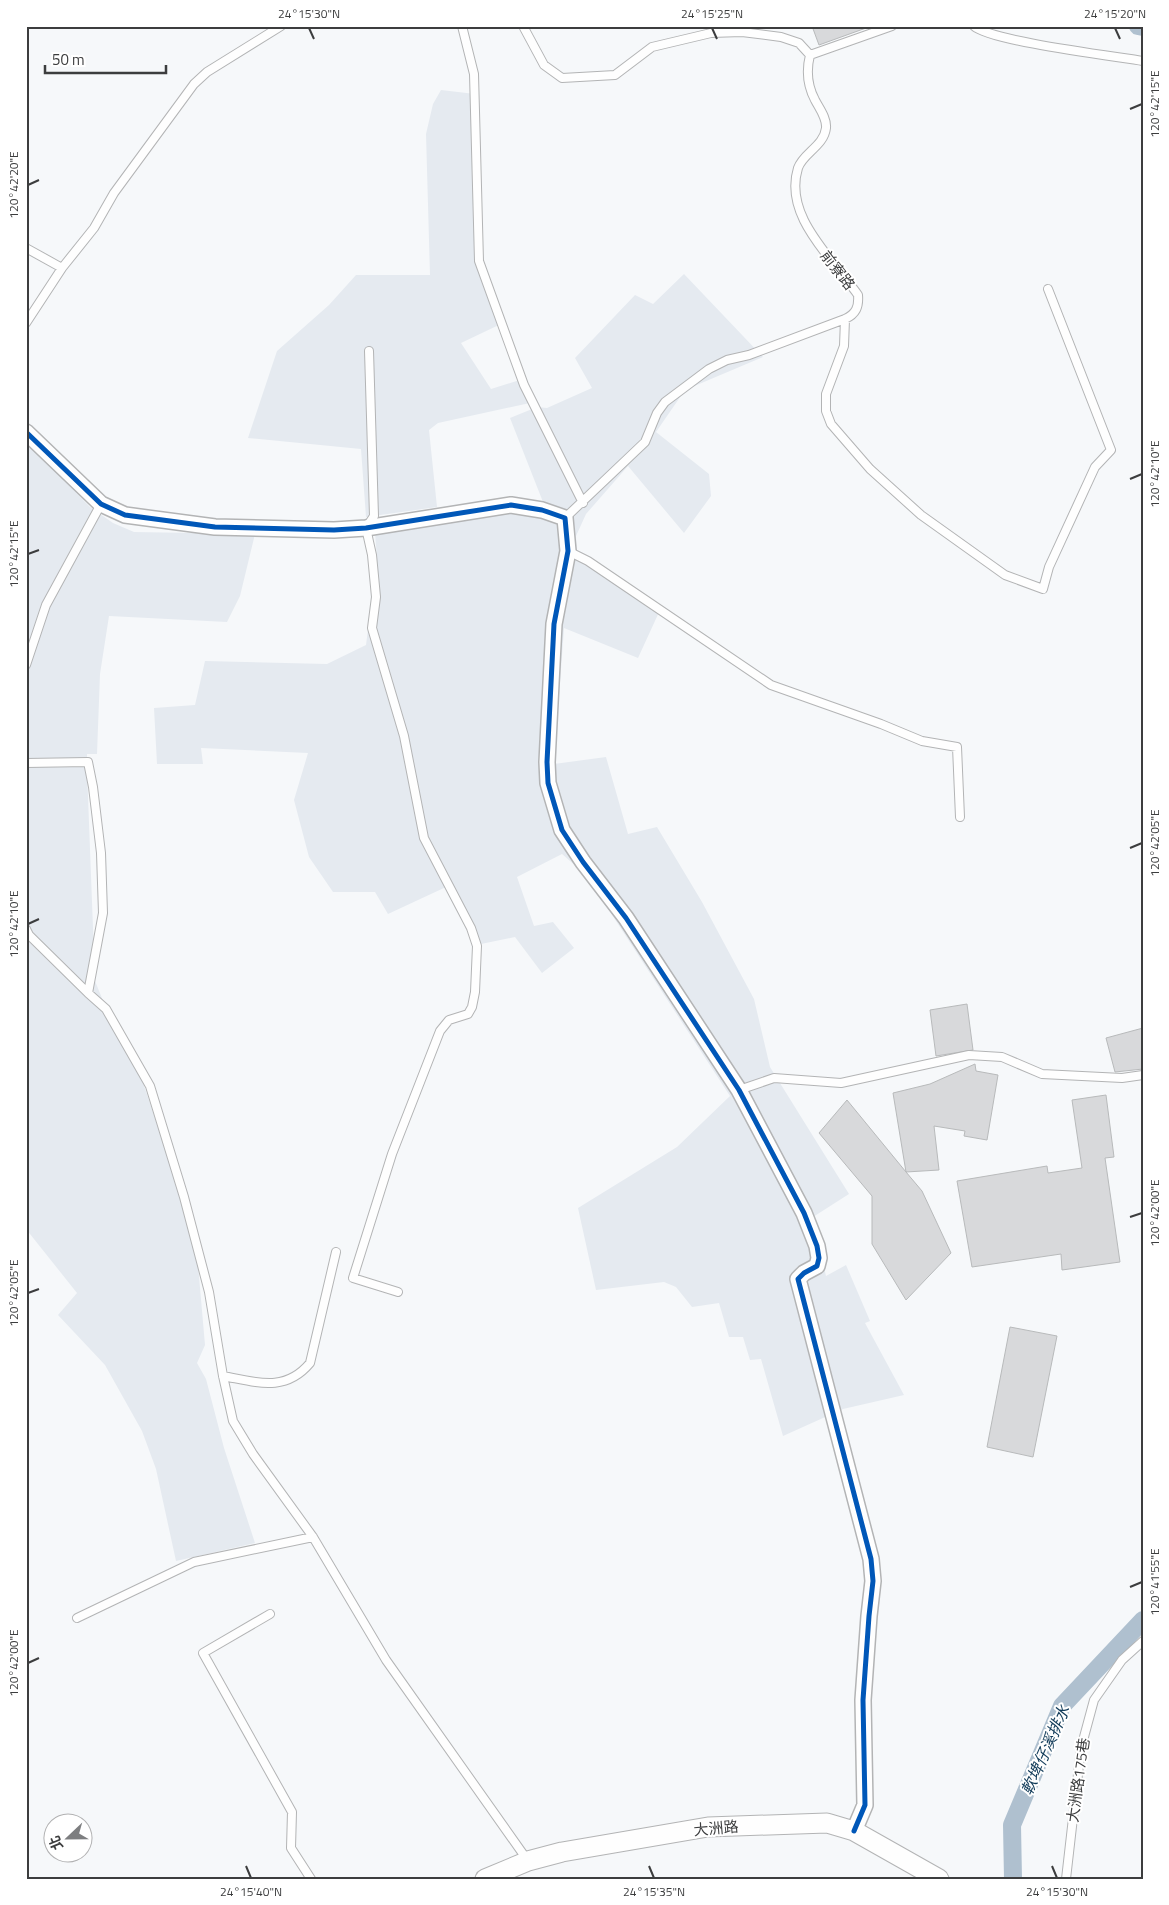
<svg xmlns="http://www.w3.org/2000/svg" width="1169" height="1905" font-family="'Titillium Web','Noto Sans TC',sans-serif">
<style>
.built{fill:#e5eaf0}
.lines{fill:none;stroke-linecap:round;stroke-linejoin:round}
.canal{stroke:#afc0cf;stroke-width:18}
.building{fill:#d8d9db;stroke:#b8babb}
.service-casing{stroke:#b3b4b5;stroke-width:10}
.minor-casing{stroke:#b3b4b5;stroke-width:18}
.tertiary-casing{stroke:#b3b4b5;stroke-width:21}
.service{stroke:#fefefe;stroke-width:8}
.minor{stroke:#fefefe;stroke-width:15}
.tertiary{stroke:#fefefe;stroke-width:19}
.cycleway-casing{stroke:#fff;stroke-width:8}
.cycleway{stroke:#0057b8;stroke-width:5}
.ticks{fill:none;stroke:#3c3d3e;stroke-width:2}
.labels{text-anchor:middle;dominant-baseline:central;stroke-width:4;stroke-linejoin:round;paint-order:stroke}
.street-label{font-size:15px;fill:#3c3d3e;stroke:#fff}
.water-label{font-size:16px;font-style:italic;fill:#113b59;stroke:#fff}
.neatline{fill:none;stroke:#3c3d3e;stroke-width:2}
.ticks-label{font-size:12px;text-anchor:middle;fill:#3c3d3e}
</style>
<rect width="100%" height="100%" fill="#f6f8fa"/>
<path class="built" d="M441 90 475 94 478 259 503 323 461 343 491 389 526 378 530 403 438 423 429 430 437 507 366 517 361 449 248 438 277 351 329 305 356 275H430L426 134 433 104Z
M684 274 763 357 685 390 656 432 709 474 711 496 684 533 628 466 586 514 576 536 577 559 660 610 638 658 564 628 554 764 606 757 628 834 657 827 702 902 754 999 770 1067 849 1194 813 1217 826 1276 846 1265 870 1321 865 1323 904 1395 843 1409 783 1436 761 1359 750 1360 743 1337H729L719 1303 692 1307 676 1287 664 1282 596 1290 578 1208 677 1147 730 1096 586 875 562 854 517 877 534 926 553 922 574 948 542 973 515 937 481 944 446 887 388 914 375 892H333L309 857 294 800 308 753 201 748 203 764H157L154 708 195 705 205 661 327 664 366 645 377 559 375 532 489 514 514 513 543 502 510 418 537 407 547 408 592 388 575 358 635 295 653 304Z
M26 441 90 507 113 523 134 532 255 534 240 596 227 622 109 616 100 674 97 754H87V770L95 981 110 1018 133 1053 181 1195 198 1265 205 1345 197 1363 206 1379 224 1448 255 1543 176 1561 156 1469 142 1431 105 1365 58 1315 77 1293 26 1229Z"/>
<g class="lines">
<path class="canal" d="M1138 26 1143 27
M1013 1879 1012 1825 1062 1706 1143 1620"/>
</g>
<path class="building" d="M812 26H866V28L819 45Z
M967 1004 973 1050 936 1056 930 1010Z
M1143 1028V1069L1115 1072 1106 1038Z
M975 1064 976 1071 998 1075 987 1140 964 1136 965 1131 934 1126 939 1170 906 1172 922 1191 951 1253 906 1300 872 1244V1196L819 1133 847 1100 906 1172 893 1093 930 1084Z
M1106 1095 1114 1157 1105 1158 1120 1262 1062 1270 1061 1254 972 1267 957 1181 1047 1166 1048 1173 1082 1168 1072 1100Z
M1010 1327 1057 1336 1033 1457 987 1447Z"/>
<g class="lines">
<defs>
<path id="service" d="M462 26 474 74 479 261 524 385 583 503
M523 26 544 65 562 78 615 75 652 47 711 33 742 32 781 37 799 43 810 55
M974 26C990 41 1113 56 1143 61
M26 248 62 268
M845 319 844 346 826 394V411L831 424 870 469 921 515 1005 575 1043 589 1049 567 1095 467 1111 450 1048 289
M26 323 62 268 94 228 114 193 194 84 207 72 281 26
M369 351 374 516 366 528 372 555 376 597 372 628 404 736 424 838 471 928 477 946 475 992 472 1007 468 1014 449 1020 440 1031 392 1154 353 1278 398 1292
M565 518 645 442 657 413 665 402 709 369 727 360 749 355 845 319C856 314 859 307 858 295 854 289 849 283 844 277 821 247 785 210 798 168 803 153 824 146 826 128 827 118 819 108 815 100 807 85 806 71 810 55L892 26
M568 551 588 561 771 685 881 724 922 741 957 747 960 817
M26 665 46 605 101 504
M26 763 88 762 93 787 101 853 103 913 88 993 106 1009 150 1086 184 1197 209 1292 223 1376 233 1421 253 1454 313 1537 386 1660 528 1861
M26 929 29 935 88 993
M739 1090 774 1078 841 1083 969 1055 1002 1057 1042 1074 1122 1078 1143 1075
M223 1376C256 1382 285 1393 310 1363L336 1252
M270 1614 203 1653 292 1812 291 1848 311 1879
M77 1618 194 1562 313 1537
M1066 1879 1081 1748 1094 1700 1122 1660 1143 1641"/>
<path id="minor" d="M26 432 101 504 125 515 215 527 334 530 366 528 511 505 542 510 565 518 568 551 554 624 547 762 548 783 562 830 583 862 626 918 739 1090 804 1213 817 1246 819 1258 817 1266 804 1273 798 1279 871 1559 873 1581 869 1616 863 1700 865 1805 854 1831"/>
<path id="tertiary" d="M485 1879 528 1861 562 1852 708 1827 827 1823 854 1831 939 1879"/>
</defs>
<use href="#service" class="service-casing"/>
<use href="#minor" class="minor-casing"/>
<use href="#tertiary" class="tertiary-casing"/>
<use href="#service" class="service"/>
<use href="#minor" class="minor"/>
<use href="#tertiary" class="tertiary"/>
<defs>
<path id="cycleway" d="M26 432 101 504 125 515 215 527 334 530 366 528 511 505 542 510 565 518 568 551 554 624 547 762 548 783 562 830 583 862 626 918 739 1090 804 1213 817 1246 819 1258 817 1266 804 1273 798 1279 871 1559 873 1581 869 1616 863 1700 865 1805 854 1831"/>
</defs>
<use href="#cycleway" class="cycleway-casing"/>
<use href="#cycleway" class="cycleway"/>
</g>
<path class="ticks" d="M309 28 314 39M712 28 717 39M1115 28 1120 39M1130 109 1142 104M28 185 39 180M1130 479 1142 474M28 554 39 550M1130 848 1142 843M28 924 39 919M1130 1217 1142 1213M28 1293 39 1289M1130 1587 1142 1582M28 1663 39 1658M246 1866 251 1878M649 1866 654 1878M1052 1866 1057 1878"/>
<g class="labels">
<g class="street-label">
<text transform="translate(838 270) rotate(52)">前寮路</text>
<text transform="translate(1078 1780) rotate(-82)">大洲路175巷</text>
<text transform="translate(716 1828) rotate(-5)">大洲路</text>
</g>
<g class="water-label">
<text transform="translate(1045 1750) rotate(-66)">軟埤仔溪排水</text>
</g>
</g>
<rect width="1169" height="1905" fill="none" stroke="#ffffff" stroke-width="55"/>
<g transform="translate(68 1838) rotate(248)"><circle r="24" fill="#ffffff" stroke="#b1b1b2"/>
<path d="M0-4L9 19L0 12L-9 19Z" fill="#7d7e80"/>
<text y="-8" font-size="14" font-weight="bold" text-anchor="middle" fill="#3c3d3e">北</text>
</g>
<path d="M45 65v8h121v-8" fill="none" stroke="#3c3d3e" stroke-width="2.5"/>
<text x="52" y="65" font-size="15" fill="#3c3d3e" stroke="#ffffff" stroke-width="4" paint-order="stroke">50 m</text>
<rect x="28" y="28" width="1114" height="1850" class="neatline"/>
<g class="ticks-label">
<text x="309" y="18">24°15'30"N</text>
<text x="712" y="18">24°15'25"N</text>
<text x="1115" y="18">24°15'20"N</text>
<text transform="translate(1155 104) rotate(-90)" y="4">120°42'15"E</text>
<text transform="translate(14 185) rotate(-90)" y="4">120°42'20"E</text>
<text transform="translate(1155 474) rotate(-90)" y="4">120°42'10"E</text>
<text transform="translate(14 554) rotate(-90)" y="4">120°42'15"E</text>
<text transform="translate(1155 843) rotate(-90)" y="4">120°42'05"E</text>
<text transform="translate(14 924) rotate(-90)" y="4">120°42'10"E</text>
<text transform="translate(1155 1213) rotate(-90)" y="4">120°42'00"E</text>
<text transform="translate(14 1293) rotate(-90)" y="4">120°42'05"E</text>
<text transform="translate(1155 1582) rotate(-90)" y="4">120°41'55"E</text>
<text transform="translate(14 1663) rotate(-90)" y="4">120°42'00"E</text>
<text x="251" y="1896">24°15'40"N</text>
<text x="654" y="1896">24°15'35"N</text>
<text x="1057" y="1896">24°15'30"N</text>
</g>
</svg>
